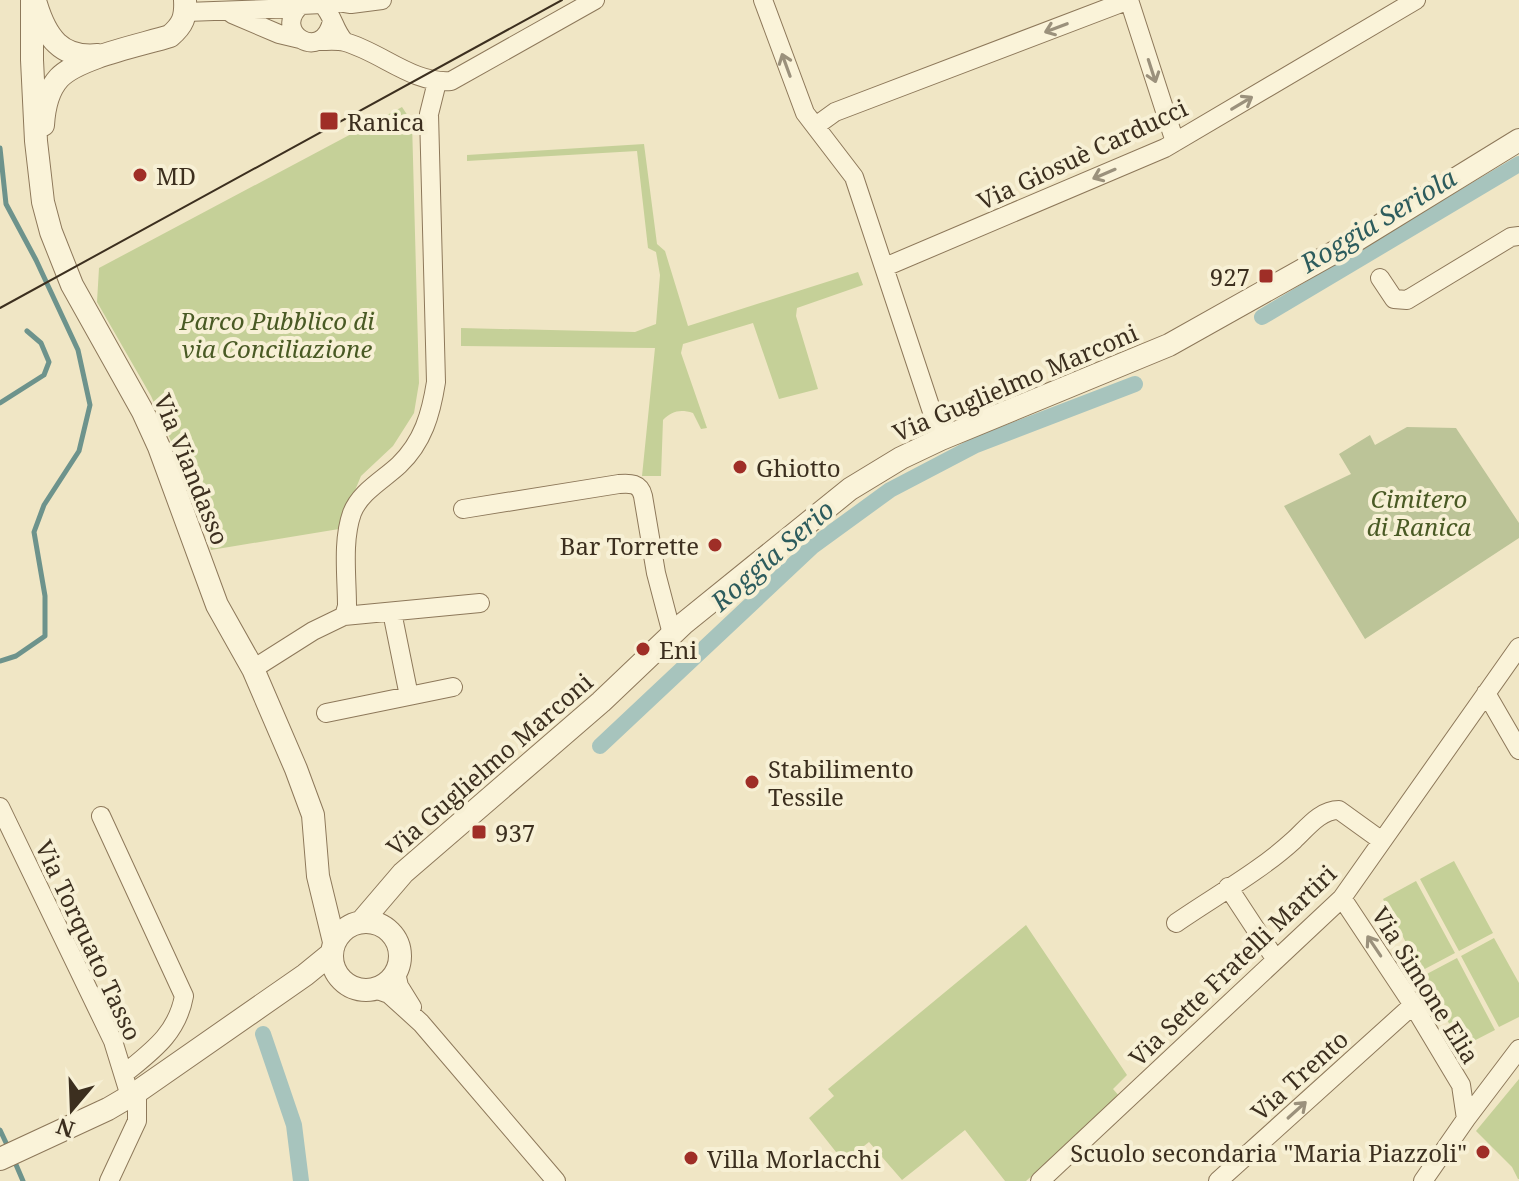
<svg xmlns="http://www.w3.org/2000/svg" width="1519" height="1181" font-family="'Noto Serif',serif">
<style>
.green{fill:#c5d098}
.cemetery{fill:#bcc498}
.lines{fill:none;stroke-linecap:round;stroke-linejoin:round}
.stream{stroke:#6d938c;stroke-width:5}
.canal{stroke:#a7c4bd;stroke-width:16}
.minor-casing{stroke:#8d785a;stroke-width:20}
.tertiary-casing{stroke:#8d785a;stroke-width:24}
.minor{stroke:#faf3d9;stroke-width:18}
.tertiary{stroke:#faf3d9;stroke-width:22}
.tram{stroke:#3c2f1f;stroke-width:2}
.oneway{stroke:#9b917c}
.poi-dot{fill:#9f2e27;stroke:#f7f0d5;stroke-width:3}
.labels{text-anchor:middle;dominant-baseline:central;stroke-width:8;stroke-linejoin:round;paint-order:stroke}
.poi-label{font-size:24px;fill:#3c2f1f;stroke:#f7f0d5;text-anchor:start}
.street-label{font-size:24px;fill:#3c2f1f;stroke:#f7f0d5}
.park-label{font-size:24px;font-style:italic;fill:#495a24;stroke:#f7f0d5}
.water-label{font-size:26px;font-style:italic;fill:#2d5c5d;stroke:#f7f0d5}
</style>
<rect width="100%" height="100%" fill="#f0e6c5"/>
<path class="green" d="M402 107 412 122 419 383 414 413 393 446 361 476 339 529 211 550 200 506 151 396 97 302 99 268Z
M644 144 657 244 665 251 688 326 858 272 863 285 797 308 796 316 818 389 779 399 753 323 683 344 681 353 707 428 701 429 693 413C680 409 672 411 663 420L661 476H642L655 348 461 346V328L635 332 656 324 660 275 656 252 648 248 637 151 467 161V155Z
M1454 861 1493 933 1459 951 1420 879Z
M1416 881 1455 953 1421 971 1383 899Z
M1026 925 1127 1075 1113 1089 1120 1097 1026 1181H1005L965 1130 902 1180 869 1142 844 1162 809 1118 834 1096 828 1089Z
M1494 938 1519 983V1017L1499 1027 1461 956Z
M1457 958 1495 1030 1462 1047 1423 976Z
M1519 1079V1179H1518L1512 1167 1476 1131Z"/>
<path class="cemetery" d="M1407 427 1456 428 1519 523V538L1365 639 1284 506 1351 474 1339 454 1370 435 1375 445Z"/>
<g class="lines">
<path class="stream" d="M0 148 6 204 36 260 78 350 90 405 79 451 44 505 34 532 45 596V636L16 656 0 661
M0 403 44 375 49 362 41 343 27 331
M0 1130 8 1147
M14 1160 23 1181"/>
<path class="canal" d="M1262 317 1519 164
M600 746 813 546 890 490 976 445 1135 384
M263 1034 294 1125 301 1181"/>
<defs>
<path id="minor" d="M319 0 322 4 332 1 351 4 382 0
M763 0 805 113 854 177 941 439
M1129 0 1175 142
M186 12 297 8
M232 14 279 34 300 39
M332 21C322 65 270 31 301 5L322 4C333 15 334 30 344 41
M320 41C328 41 338 40 345 42 381 52 413 84 451 81L595 0
M817 125 835 112 1129 0
M885 267 1165 148 1416 0
M1380 278 1394 299 1407 300 1511 237 1519 236
M463 509 619 484C630 483 640 483 643 496L656 573 672 634
M392 612 409 696
M344 616 480 603
M253 669 313 631 344 616 347 606C347 577 342 541 352 513 360 492 383 480 399 465 423 442 431 414 436 382L429 114 437 82
M1486 693 1519 750
M326 713 453 687
M0 807 113 1041 130 1096
M101 816 184 996C177 1034 152 1051 124 1074
M1228 887 1276 960
M1342 898 1413 1005 1461 1085 1466 1119 1423 1181
M1176 923C1215 896 1259 872 1294 840 1307 828 1320 810 1339 810L1382 841
M396 973 399 986 412 1007
M375 989 389 994 421 1023 556 1181
M1466 1119 1519 1049
M109 1181 137 1121V1092
M1040 1181 1342 898 1519 647
M1218 1181 1413 1005"/>
<path id="tertiary" d="M32 0V60L36 141 43 202 51 232 72 285 143 412 159 447 217 605 253 669 296 769 313 815 318 876 334 942
M36 4C46 37 61 59 98 55
M43 125C44 109 48 90 59 78 79 57 142 45 170 36 183 25 186 17 185 0
M362 921 403 873 601 702 683 624 850 489 901 458 941 439 1169 345 1358 239 1519 140
M332 956a34 34 0 1 1 68 0a34 34 0 1 1-68 0Z
M0 1159 108 1109 137 1092 305 975 332 953"/>
</defs>
<use href="#minor" class="minor-casing"/>
<use href="#tertiary" class="tertiary-casing"/>
<use href="#minor" class="minor"/>
<use href="#tertiary" class="tertiary"/>
<path class="tram" d="M0 308 562 0"/>
</g>
<defs><path id="oneway-shaft" d="M-6 0H5M1.5-3L5.5 0L1.5 3" fill="none" stroke-width="1.6" stroke-linecap="round" stroke-linejoin="round" transform="scale(2)"/></defs>
<g class="oneway">
<use href="#oneway-shaft" transform="translate(1056 28) rotate(159)"/>
<use href="#oneway-shaft" transform="translate(786 65) rotate(-110)"/>
<use href="#oneway-shaft" transform="translate(1152 71) rotate(72)"/>
<use href="#oneway-shaft" transform="translate(1242 103) rotate(-31)"/>
<use href="#oneway-shaft" transform="translate(1104 174) rotate(157)"/>
<use href="#oneway-shaft" transform="translate(1374 946) rotate(-124)"/>
<use href="#oneway-shaft" transform="translate(1297 1110) rotate(-42)"/>
</g>
<g class="poi-dot">
<rect x="319" y="111" width="20" height="20" rx="4"/>
<circle cx="140" cy="175" r="8"/>
<rect x="1258" y="268" width="16" height="16" rx="4"/>
<circle cx="740" cy="467" r="8"/>
<circle cx="715" cy="545" r="8"/>
<circle cx="643" cy="649" r="8"/>
<circle cx="752" cy="782" r="8"/>
<rect x="471" y="824" width="16" height="16" rx="4"/>
<circle cx="1483" cy="1152" r="8"/>
<circle cx="691" cy="1158" r="8"/>
</g>
<g class="labels">
<g class="poi-label">
<text x="347" y="121">Ranica</text>
<text x="156" y="175">MD</text>
<text x="1250" y="276" text-anchor="end">927</text>
<text x="756" y="467">Ghiotto</text>
<text x="699" y="545" text-anchor="end">Bar Torrette</text>
<text x="659" y="649">Eni</text>
<text x="768" y="768">Stabilimento<tspan x="768" dy="28">Tessile</tspan></text>
<text x="495" y="832">937</text>
<text x="1467" y="1152" text-anchor="end">Scuolo secondaria "Maria Piazzoli"</text>
<text x="707" y="1158">Villa Morlacchi</text>
</g>
<g class="street-label">
<text transform="translate(1082 154) rotate(-25)">Via Giosuè Carducci</text>
<text transform="translate(1015 382) rotate(-23)">Via Guglielmo Marconi</text>
<text transform="translate(192 469) rotate(68)">Via Viandasso</text>
<text transform="translate(489 764) rotate(-41)">Via Guglielmo Marconi</text>
<text transform="translate(89 940) rotate(65)">Via Torquato Tasso</text>
<text transform="translate(1232 965) rotate(-44)">Via Sette Fratelli Martiri</text>
<text transform="translate(1426 985) rotate(58)">Via Simone Elia</text>
<text transform="translate(1299 1075) rotate(-42)">Via Trento</text>
</g>
<g class="park-label">
<text x="277" y="320">Parco Pubblico di<tspan x="277" dy="28">via Conciliazione</tspan></text>
<text x="1419" y="498">Cimitero<tspan x="1419" dy="28">di Ranica</tspan></text>
</g>
<g class="water-label">
<text transform="translate(1378 220) rotate(-31)">Roggia Seriola</text>
<text transform="translate(772 555) rotate(-41)">Roggia Serio</text>
</g>
</g>
<g transform="translate(72 1109) rotate(199)" stroke="#f7f0d5" stroke-width="6" paint-order="stroke">
<path d="M0-6L14 30L0 20L-14 30Z" fill="#3c2f1f"/>
<text y="-12" font-size="22" font-weight="bold" text-anchor="middle" fill="#3c2f1f">N</text>
</g>
</svg>
